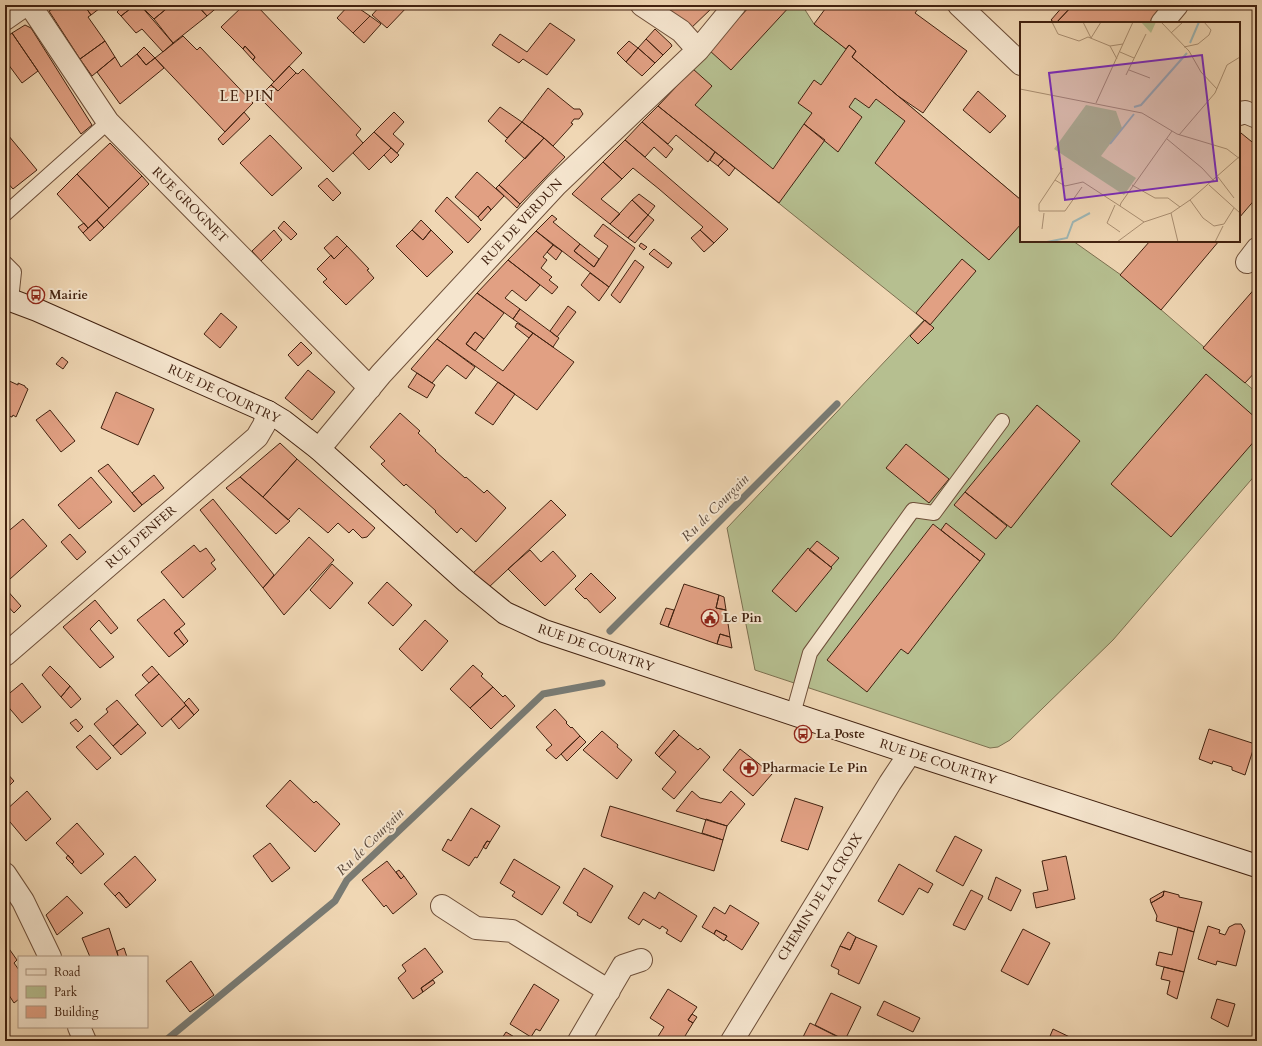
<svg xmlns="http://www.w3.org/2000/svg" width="1262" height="1046" font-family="Cardo,serif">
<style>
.green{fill:#b6bf90;stroke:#7c7050}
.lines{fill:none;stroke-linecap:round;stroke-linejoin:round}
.stream{stroke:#797b74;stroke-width:7}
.building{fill:#e1a083;stroke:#422210}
.lane-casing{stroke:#6e4f39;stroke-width:16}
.street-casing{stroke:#6e4f39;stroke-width:24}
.secondary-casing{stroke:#422210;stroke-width:24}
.lane{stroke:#f5e5ce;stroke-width:14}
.street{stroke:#f5e5ce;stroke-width:22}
.secondary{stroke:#f5e5ce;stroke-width:22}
.labels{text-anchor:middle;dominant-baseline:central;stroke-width:4;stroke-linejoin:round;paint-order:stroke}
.street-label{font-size:13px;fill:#422210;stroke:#f5e5ce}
.poi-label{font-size:13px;font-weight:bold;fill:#422210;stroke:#f5e5ce;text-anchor:start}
.water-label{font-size:14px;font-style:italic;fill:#59473a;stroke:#f5e5ce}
.quarter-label{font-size:15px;letter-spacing:1px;fill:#422210;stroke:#f5e5ce}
.inset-river{fill:none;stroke:#9eb7b6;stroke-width:2}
.inset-road{fill:none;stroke:#aa8f72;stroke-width:1}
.view{fill:#7b2cbf;fill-opacity:0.15;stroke:#7b2cbf;stroke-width:2}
.inset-edge{fill:none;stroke:#422210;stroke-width:2}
</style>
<rect width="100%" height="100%" fill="#f0d7b4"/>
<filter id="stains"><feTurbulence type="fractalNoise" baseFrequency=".005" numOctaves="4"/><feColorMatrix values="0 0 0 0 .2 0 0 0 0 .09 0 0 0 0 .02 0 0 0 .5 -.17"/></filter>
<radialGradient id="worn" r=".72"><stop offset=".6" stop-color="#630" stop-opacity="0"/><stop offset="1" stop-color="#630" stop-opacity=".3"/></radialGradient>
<path class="green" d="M751 5H802L814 24 846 49 849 45 852 57 1021 200V241H1073L1121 275 1257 393V473L1113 640 1010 740 998 747 990 748 755 670 727 528 924 320 658 106Z"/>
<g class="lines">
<path class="stream" d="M610 631 837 404
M165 1041 335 901 347 880 543 694 602 683"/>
</g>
<path class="building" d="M60 5H84L91 15 88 17 105 41 80 59 49 11Z
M84 5H104L91 15Z
M116 5H135L121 16 117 12 120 9Z
M135 5H140L173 43 163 52 142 29 136 33 121 16Z
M140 5H171L154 19Z
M171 5H197L207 16 173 43 154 19Z
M197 5H220L207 16Z
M244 5H256L302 53 274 82 253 60 255 57 245 46 243 49 221 27Z
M349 5H354L370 16 353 33 337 18Z
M381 5H409L387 28 372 15Z
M659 5H713L714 6 687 32Z
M751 5H791L731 70 709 50Z
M828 5H921L915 13 967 51 923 113 898 96 852 57 856 51 849 45 846 49 814 24Z
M1064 5H1073L1056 23H1055L1051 20Z
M1073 5H1165L1149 23H1056Z
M370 16 381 24 364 43 353 33Z
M550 23 575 40 547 75 523 59 519 63 492 45 500 34 527 52Z
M25 25 31 28 92 125 81 134 12 33Z
M655 29 671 44 672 46 663 55 646 39Z
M12 33 38 71 22 83 5 60V38Z
M183 36 197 50 200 47 253 103 225 132 155 58Z
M646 39 663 55 655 63 638 48Z
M105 41 115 57 92 76 80 59Z
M629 41 638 48 626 62 617 53Z
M849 45 856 51 852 57 1021 200V224L989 260 875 163 905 121 876 99 869 108 855 98 849 107 862 117 838 152 804 124 812 113 798 103 814 80 821 85Z
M245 46 255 57 253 60 243 49Z
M144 47 155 58 146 65 137 54Z
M638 48 655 63 642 76 626 62Z
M137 54 146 65 155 58 164 68 120 104 97 72 115 57 121 67Z
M289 66 296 73 278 91 271 85Z
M303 69 361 129 356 135 363 143 333 172 259 97 271 85 278 91 296 73 298 74Z
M693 69 712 86 695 105 773 169 804 124 825 140 779 203 658 106Z
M548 88 574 109H580L583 114 579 119H574L571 123 573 124 553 146 544 138 522 122Z
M978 91 1006 116 990 133 963 110Z
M658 106 715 152 708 162 676 135 668 144 642 122Z
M500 107 522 122 507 138 488 121Z
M244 112 250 119 223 145 218 139Z
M394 112 404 122 393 134 404 144 397 153 374 132Z
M522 122 544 138 525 159 505 141Z
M642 122 673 149 666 158 654 147 645 157 625 140Z
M374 132 391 148 369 170 353 153Z
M1241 133 1257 146V197L1239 218V136Z
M8 135 37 170 13 189 5 180V138Z
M270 135 302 168 272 196 240 163Z
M544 138 565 157 520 204 499 185Z
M625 140 728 229 714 243 700 230 703 227 659 189 633 168 622 179 603 162Z
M110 143 142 176 109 208 77 174Z
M391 148 399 155 391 163 384 155Z
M715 152 724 159 718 166 710 160Z
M724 159 735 168 729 176 718 166Z
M603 162 622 179 601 199 620 214 610 224 572 194Z
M477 172 504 196 491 210 488 206 478 217 455 197Z
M77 174 109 208 88 228 57 194Z
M142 176 149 184 104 228 97 220Z
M327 178 341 193 333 201 318 186Z
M499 185 520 204 517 208 496 188Z
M639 194 655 206 648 215 632 200Z
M447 197 481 229 468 243 435 211Z
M632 200 648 215 628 238 610 224Z
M488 206 491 210 481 221 478 217Z
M552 215 557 219 553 222 580 244 574 251 594 267 608 246 594 236 603 224 635 248 609 287 536 231Z
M648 215 654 220 635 243 628 238Z
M97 220 104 228 90 241 83 233Z
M421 220 431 230 423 240 412 230Z
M284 221 297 234 291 240 278 228Z
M84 223 88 228 83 233 78 227Z
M274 230 282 240 261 261 252 251Z
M412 230 423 240 431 230 453 252 427 277 396 246Z
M700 230 714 243 704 252 691 238Z
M536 231 553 245 543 257 547 260 541 268 552 277 549 280 558 287 552 294 508 260Z
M337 236 347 246 334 259 324 248Z
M1150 241H1219L1161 310 1120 275Z
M641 243 647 247 644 250 639 246Z
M580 244 599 259 594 267 574 251Z
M553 245 562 251 556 260 547 252Z
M347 246 369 269 367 270 374 278 346 305 323 282 327 279 317 269 331 255 334 259Z
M654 249 672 263 668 268 649 254Z
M962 259 976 271 930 325 916 313Z
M508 260 540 285 526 301 512 290 505 298 520 309 513 319 477 293Z
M635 260 644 267 620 303 611 295Z
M590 273 609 287 599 301 581 285Z
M1257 286V370L1245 383 1203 348Z
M477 293 504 313 484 339 475 332 466 344 503 371 533 333 574 362 537 410 437 339Z
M568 306 576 312 557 337 550 331Z
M520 309 559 338 553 347 513 319Z
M221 313 237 327 220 348 204 334Z
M925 320 934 328 918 344 910 336Z
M517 323 533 333 529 338 515 327Z
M475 332 484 339 475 351 466 344Z
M437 339 475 367 466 379 447 365 432 383 411 369Z
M301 342 312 353 298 366 288 355Z
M62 357 68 362 63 369 56 364Z
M308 370 335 392 312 420 285 398Z
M417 373 435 385 427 398 408 387Z
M1206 374 1257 419V438L1171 537 1111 484Z
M5 379 18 385V383L25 386V387L28 389 16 417 13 415 12 417 5 415Z
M498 382 515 394 493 425 475 413Z
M116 392 154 409 138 445 101 428Z
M1037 405 1080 441 1011 528 965 492Z
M50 410 75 441 61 452 36 420Z
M400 413 420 431 418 433 436 450 435 451 465 478 466 477 484 493 487 490 506 508 476 542 461 528 457 533 435 512 436 511 406 484 404 486 381 464 385 461 370 447Z
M280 443 297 459 263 497 240 477Z
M906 444 949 479 929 503 886 468Z
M297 459 375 528 367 537 362 538 353 529 349 533 338 523 328 533 299 508 288 520 263 497Z
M108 464 142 505 134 512 98 471Z
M154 475 164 488 142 505 132 493Z
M91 477 112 502 79 529 58 505Z
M240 477 290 521 276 534 226 488Z
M965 492 1007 526 996 539 954 505Z
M213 499 274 575 263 588 200 510Z
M551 500 566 515 488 588 472 574Z
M23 519 47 546 10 579 5 573V534Z
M946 523 985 554 980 561 941 530Z
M933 524 980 561 908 654 901 649 867 692 827 660Z
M70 534 86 552 77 560 61 542Z
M309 537 334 560 284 615 263 588Z
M817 541 839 558 831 567 809 550Z
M194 545 200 552 206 548 215 560 211 563 216 569 183 598 161 572Z
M808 548 832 568 796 612 772 591Z
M530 550 541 562 553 551 576 576 545 606 508 569Z
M332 564 353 583 330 609 310 590Z
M591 573 616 598 600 613 586 598 585 599 575 589Z
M387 582 412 605 393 626 368 603Z
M684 584 719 595 716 608 726 610 730 637 720 634 717 644 668 627Z
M5 588 21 606 14 613 5 603Z
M719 595 724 597 726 610 716 608Z
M164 599 185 624 174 633 184 645 169 657 137 620Z
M95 600 118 628 111 634 99 620 90 629 114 657 100 668 63 627Z
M666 608 674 610 668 627 660 624Z
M425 620 448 641 422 671 399 649Z
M179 629 188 641 184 645 174 633Z
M720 634 730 637 732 648 717 644Z
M473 665 483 674 481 676 493 687 470 708 450 689Z
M50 666 70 686 61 697 42 675Z
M152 666 159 674 149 683 142 675Z
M159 674 186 705 162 727 135 695Z
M22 683 41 707 22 723 5 703V697Z
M70 686 81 699 71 708 61 697Z
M493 687 503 697 505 695 515 706 491 729 470 708Z
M189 698 199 710 194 715 184 703Z
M117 700 138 724 113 746 94 724 108 712 106 709Z
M186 705 194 715 179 729 171 719Z
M555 709 567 722 566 723 571 728 572 727 580 736 556 759 546 750 552 745 536 727Z
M76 719 83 727 78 732 70 723Z
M138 724 146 733 121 755 113 746Z
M1209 729 1255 744 1245 775 1232 770V767L1213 761 1212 764 1199 759Z
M674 730 679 735 659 757 655 753Z
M602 731 618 745 617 747 632 760 617 779 583 750Z
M90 735 111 758 97 770 76 747Z
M679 735 698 750 700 748 710 757 674 799 662 789 676 772 659 757Z
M580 736 586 742 567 761 561 754Z
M740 749 772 774 753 796 723 770Z
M5 771 14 781 5 790Z
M290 780 314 803 316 801 340 824 315 852 266 806Z
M27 791 51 819 26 841 5 816V811Z
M692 791 700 798 721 803 731 791 745 804 727 826 676 811Z
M795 798 823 807 808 850 781 841Z
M610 806 723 840 714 871 603 837 601 836Z
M471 808 500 826 490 842 487 841 477 858 475 857 469 866 442 850 448 839 451 841Z
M706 819 727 826 723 840 702 833Z
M77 823 104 854 81 874 72 864 74 862 56 843Z
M955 836 982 850 963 886 936 871Z
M487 841 490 842 486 849 483 847Z
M270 843 290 868 272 882 253 856Z
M68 855 74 862 72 864 66 858Z
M135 856 156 880 130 905 119 892 115 896 104 884Z
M1066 856 1075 899 1036 908 1033 893 1048 890 1042 861Z
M514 859 560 887 542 915 512 896 515 892 500 883Z
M387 861 401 879 404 876 417 894 393 914 386 905 384 907 362 880Z
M899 864 933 884 928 893 919 888 903 915 878 901Z
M584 868 613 886 591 923 577 915 578 913 563 903Z
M399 870 404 876 401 879 396 872Z
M996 877 1021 890 1011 911 988 899Z
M971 890 983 896 965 930 953 925Z
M1164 891 1179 895V897L1202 902 1194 932 1156 921 1157 916 1151 903 1163 896Z
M1164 891 1163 896 1151 903 1150 899Z
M119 892 130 905 126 908 115 896Z
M644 892 655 899 659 892 697 916 681 942 666 933 668 930 662 926 660 929 643 919 639 925 628 918Z
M67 896 83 913 57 935 46 915Z
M730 905 759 923 742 950 725 939 727 936 716 930 714 934 702 927 714 907 725 914Z
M1235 924H1241L1245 931 1236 966 1217 961 1216 965 1198 959 1208 926 1220 930 1219 933 1225 935 1229 927Z
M1178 927 1194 932 1184 972 1156 965 1159 952 1172 955Z
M109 928 118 956 115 957H90L82 938Z
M1023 929 1050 943 1028 985 1001 971Z
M716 930 727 936 724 941 714 934Z
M848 932 856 937 850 950 840 946Z
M856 937 877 946 859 984 838 974 839 970 831 966 840 946 850 950Z
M5 943 17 960 14 963 19 970V999L14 1003 5 989Z
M124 948 127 957H115L118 956 117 951Z
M425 948 443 972 421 988 423 992 413 999 398 978 406 971 402 965Z
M191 961 214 995 190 1012 166 981Z
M1164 967 1184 972 1177 999 1167 994 1170 981 1161 979Z
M433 980 435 983 423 992 421 988Z
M534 984 559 1000 540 1031 536 1029 531 1037 510 1024Z
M668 989 697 1007 688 1020 693 1023 682 1041H662L657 1038 664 1027 650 1018Z
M831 993 861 1007 845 1040 815 1025Z
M1217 999 1235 1004 1228 1027 1211 1018Z
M884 1001 920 1018 913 1032 877 1015Z
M692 1014 697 1017 693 1023 688 1020Z
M810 1023 840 1038 838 1041H801Z
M1053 1029 1076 1040 1075 1041H1048Z
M506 1032 521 1041H500Z"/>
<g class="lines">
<defs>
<path id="lane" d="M5 214 108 122
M5 263 14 272 11 300
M793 714 810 653 913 510 934 513 1002 421"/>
<path id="street" d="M30 5 108 122 370 388
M642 5 681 31 698 50
M959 5 1021 64
M5 19 25 5
M1162 23 1177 5
M1239 114 1245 112 1257 117
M1247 262 1257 249
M319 449 381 374 556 185 698 50 735 5
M5 655 257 437 264 425 268 412
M5 874 23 901 50 957
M442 906 476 928 512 931 609 991
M79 1027 85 1041
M579 1041 623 966 641 960
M732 1041 890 783 910 753"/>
<path id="secondary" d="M5 298 37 310 268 412 283 421 319 449 467 582 505 613 544 631 910 753 1257 866"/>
</defs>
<use href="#lane" class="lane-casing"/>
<use href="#street" class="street-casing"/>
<use href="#secondary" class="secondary-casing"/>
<use href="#lane" class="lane"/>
<use href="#street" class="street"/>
<use href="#secondary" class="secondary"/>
</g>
<defs>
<symbol id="bus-ring" viewBox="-11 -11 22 22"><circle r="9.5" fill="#f5e5ce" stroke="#8f2418" stroke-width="1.5"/><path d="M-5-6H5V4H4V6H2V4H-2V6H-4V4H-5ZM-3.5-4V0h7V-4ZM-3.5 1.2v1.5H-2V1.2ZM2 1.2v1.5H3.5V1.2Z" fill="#8f2418"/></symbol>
<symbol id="civic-ring" viewBox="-11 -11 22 22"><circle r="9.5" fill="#f5e5ce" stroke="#8f2418" stroke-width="1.5"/><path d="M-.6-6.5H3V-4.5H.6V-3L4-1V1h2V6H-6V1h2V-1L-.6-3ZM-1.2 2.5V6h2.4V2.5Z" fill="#8f2418"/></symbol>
<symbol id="pharmacy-ring" viewBox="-11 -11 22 22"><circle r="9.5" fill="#f5e5ce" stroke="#8f2418" stroke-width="1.5"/><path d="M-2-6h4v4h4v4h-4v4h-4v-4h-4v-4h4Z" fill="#8f2418"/></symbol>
</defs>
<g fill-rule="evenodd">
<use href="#bus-ring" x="26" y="285" width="20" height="20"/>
<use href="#civic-ring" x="700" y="608" width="20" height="20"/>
<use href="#bus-ring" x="793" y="724" width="20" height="20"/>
<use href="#pharmacy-ring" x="739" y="758" width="20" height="20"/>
</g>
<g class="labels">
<g class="street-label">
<text transform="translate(190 205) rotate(45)">RUE GROGNET</text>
<text transform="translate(522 222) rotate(-47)">RUE DE VERDUN</text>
<text transform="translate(224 394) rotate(25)">RUE DE COURTRY</text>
<text transform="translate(141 537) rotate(-41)">RUE D'ENFER</text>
<text transform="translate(596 648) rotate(19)">RUE DE COURTRY</text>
<text transform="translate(938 762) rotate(18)">RUE DE COURTRY</text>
<text transform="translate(820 897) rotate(-58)">CHEMIN DE LA CROIX</text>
</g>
<g class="poi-label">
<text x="49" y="295">Mairie</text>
<text x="723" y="618">Le Pin</text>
<text x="816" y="734">La Poste</text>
<text x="762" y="768">Pharmacie Le Pin</text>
</g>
<g class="water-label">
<text transform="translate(715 508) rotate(-45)">Ru de Courgain</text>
<text transform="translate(370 842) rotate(-45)">Ru de Courgain</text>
</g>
<g class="quarter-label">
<text x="247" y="96">LE PIN</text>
</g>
</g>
<g transform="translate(1020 22)">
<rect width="220" height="220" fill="#f0d7b4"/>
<path d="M121 0H136L131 11ZM66 83 96 89 102 106 81 134 116 156 104 173 34 127Z" fill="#b6bf90"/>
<path class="inset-river" d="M170 21 179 0M114 85 121 83 167 31M90 122 114 92M27 220 47 216 53 200 70 191"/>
<path class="inset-road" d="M32 0 38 12 59 19 68 15 90 24 103 22M63 0 71 16 81 0M141 0 169 29 181 50 197 67M151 11 163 0M90 24 97 37M164 25 178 22 189 13 191 8 184 0M100 30 114 36M109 48 130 56M106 53 126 12M0 67 122 91 157 112 207 127 220 137M76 81 113 0M159 113 195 71 207 43 220 35M147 117 182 146 194 159M43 146 19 182V189H45L62 165M198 155 214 176M35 158 45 164 63 160 100 184M112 163 135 176H148L160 185M189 163 220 191M170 178 183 196 194 204 204 202 214 186M95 183 87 201 100 210M151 191 158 220M124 200 100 184 101 181 152 109M22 207 24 191M97 220 124 200 151 191 170 178 220 134M195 220 203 204"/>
<path class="view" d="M182 33 197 159 45 178 29 51Z"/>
<rect width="220" height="220" class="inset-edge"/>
</g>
<rect width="1262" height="1046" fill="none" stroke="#f0d7b4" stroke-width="20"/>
<rect x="6" y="6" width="1250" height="1034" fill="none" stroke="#422210" stroke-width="2"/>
<rect x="10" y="10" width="1242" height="1026" fill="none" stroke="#422210"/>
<rect x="18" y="956" width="130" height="72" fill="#f5e5ce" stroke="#ad9782"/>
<rect x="26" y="969" width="20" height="6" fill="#f5e5ce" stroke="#ad9782"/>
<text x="54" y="976" font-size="12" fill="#422210">Road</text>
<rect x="26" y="986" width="20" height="12" fill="#b6bf90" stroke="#ad9782"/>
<text x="54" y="996" font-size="12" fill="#422210">Park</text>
<rect x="26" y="1006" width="20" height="12" fill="#e1a083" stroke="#ad9782"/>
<text x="54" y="1016" font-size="12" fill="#422210">Building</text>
<rect width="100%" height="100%" filter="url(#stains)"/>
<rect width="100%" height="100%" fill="url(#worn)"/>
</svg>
